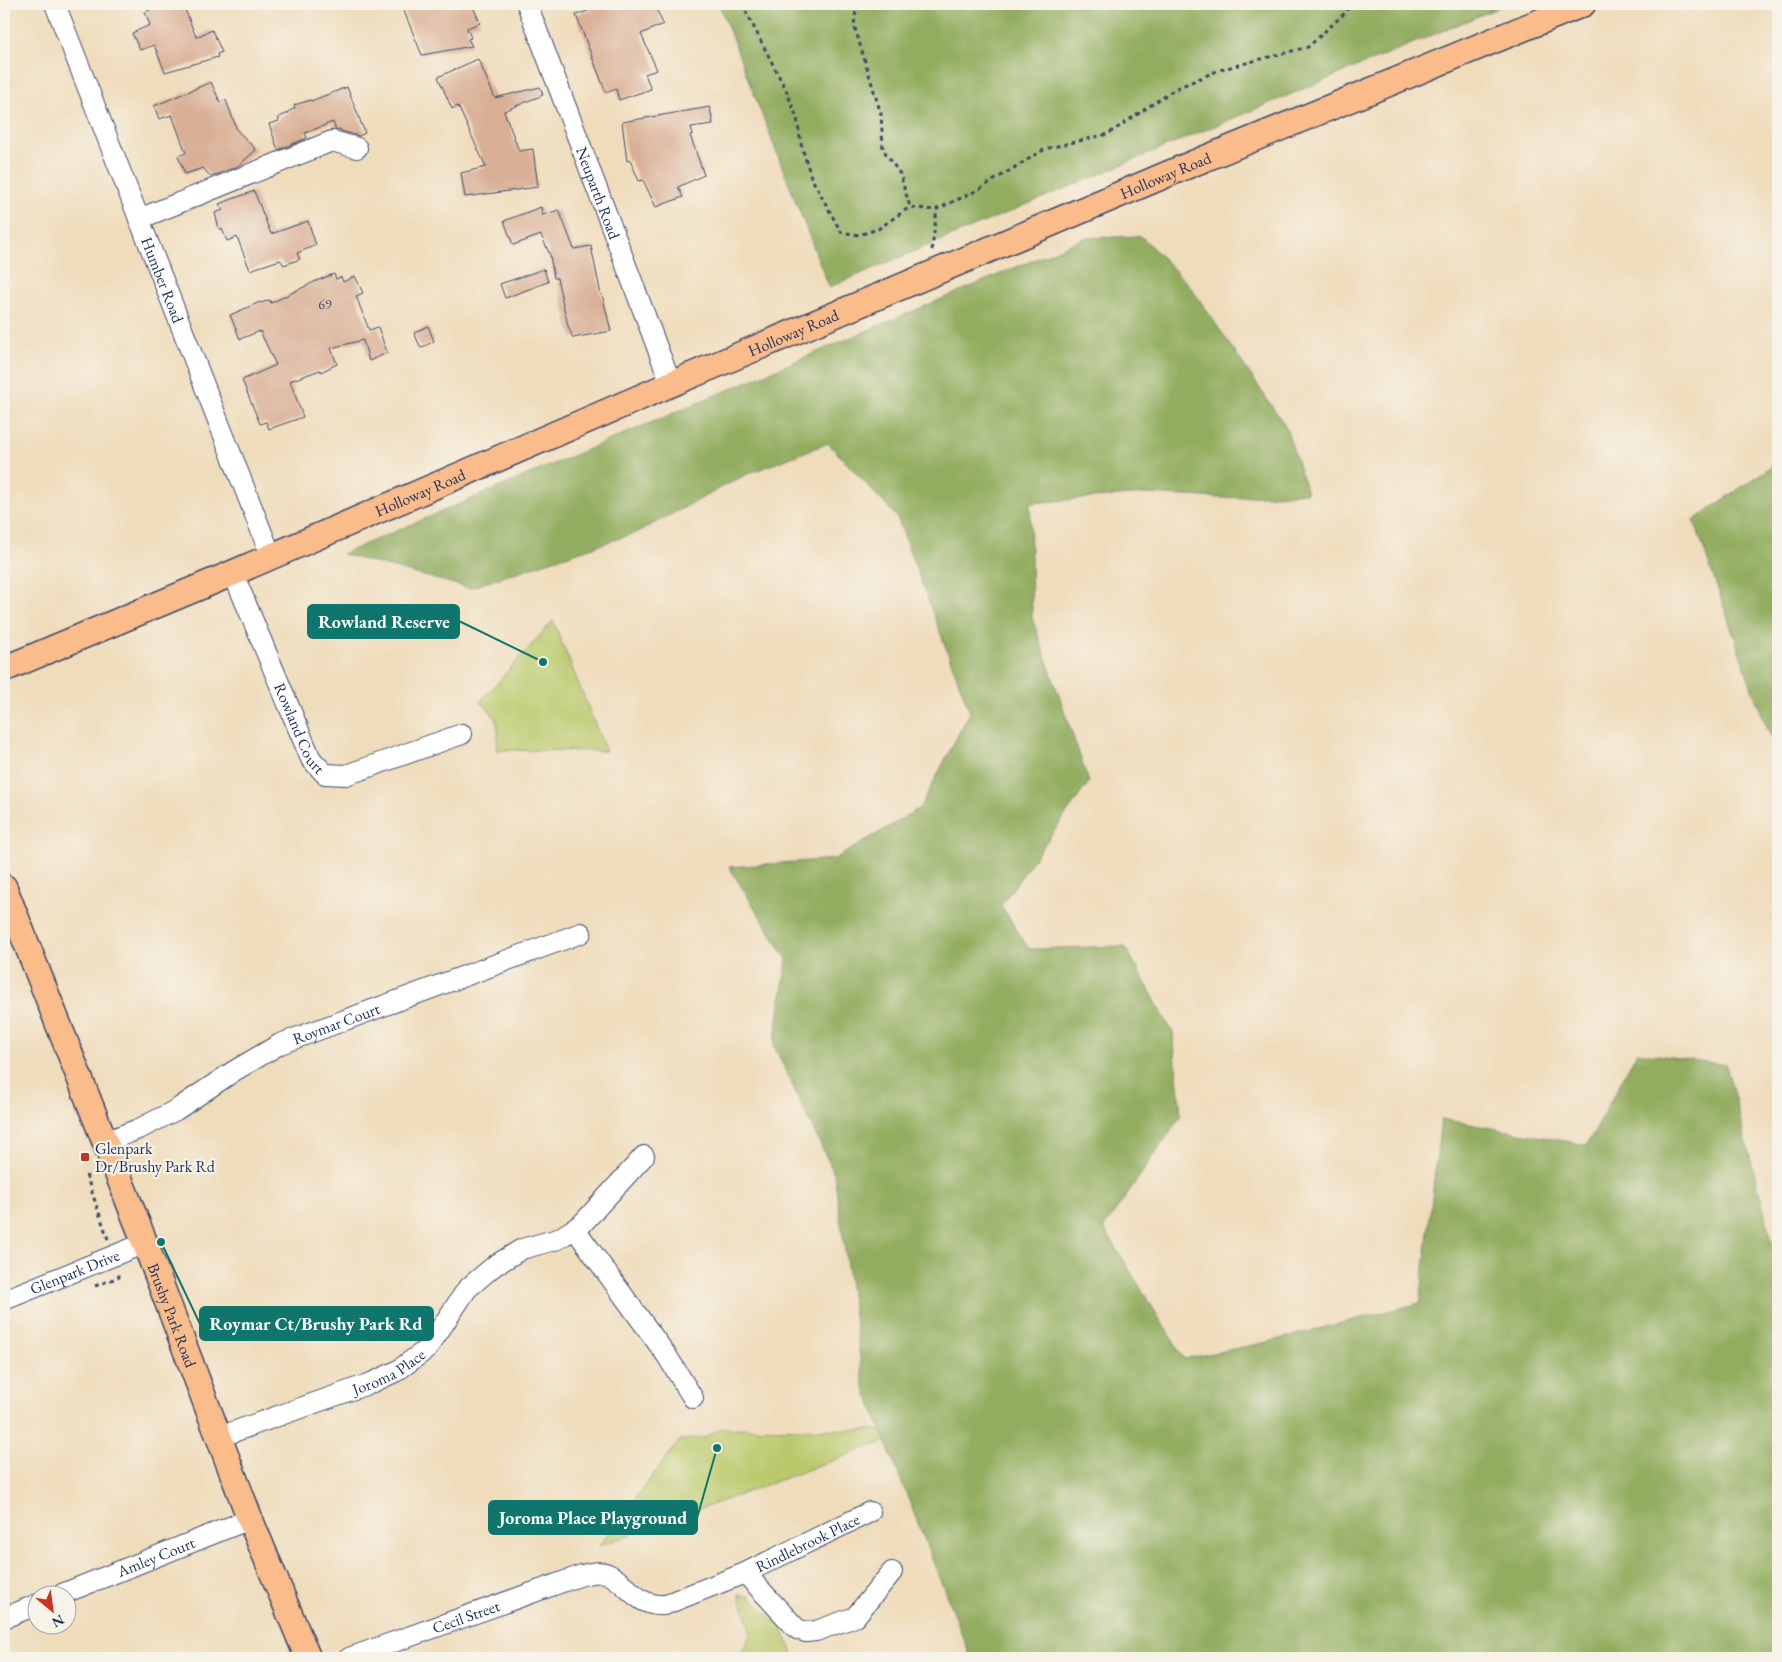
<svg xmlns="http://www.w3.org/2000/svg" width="1782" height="1662" font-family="'EB Garamond',serif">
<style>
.green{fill:#bac96c;stroke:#6a7c65}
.forest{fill:#93ad60;stroke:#576e5f}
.building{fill:#d9af95}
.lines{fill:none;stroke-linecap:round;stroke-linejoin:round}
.minor-casing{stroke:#3b496c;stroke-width:22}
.major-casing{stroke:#3b496c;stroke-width:28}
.path{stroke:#3b496c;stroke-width:3;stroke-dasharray:4 4;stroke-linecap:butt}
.minor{stroke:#fff;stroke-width:20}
.major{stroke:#f9bc8a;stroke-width:25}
.poi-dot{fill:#c8321e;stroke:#f7f3e8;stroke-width:2}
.labels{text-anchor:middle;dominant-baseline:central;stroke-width:4.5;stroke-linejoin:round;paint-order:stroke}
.number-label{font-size:14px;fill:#4a4f6c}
.street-label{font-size:16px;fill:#1b2f5e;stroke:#f7f3e8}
.poi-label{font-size:16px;fill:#1b2f5e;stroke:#f7f3e8;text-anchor:start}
.leader{fill:none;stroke:#0f766e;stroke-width:2}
.callout-dot{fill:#0f766e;stroke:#f7f3e8;stroke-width:2}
.callout{fill:#0f766e;stroke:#0f766e;stroke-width:2}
.callout-label{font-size:18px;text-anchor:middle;font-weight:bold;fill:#fff}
</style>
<rect width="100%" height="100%" fill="#f7f3e8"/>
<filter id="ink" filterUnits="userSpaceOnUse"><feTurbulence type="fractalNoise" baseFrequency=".02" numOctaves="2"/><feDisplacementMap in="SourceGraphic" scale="10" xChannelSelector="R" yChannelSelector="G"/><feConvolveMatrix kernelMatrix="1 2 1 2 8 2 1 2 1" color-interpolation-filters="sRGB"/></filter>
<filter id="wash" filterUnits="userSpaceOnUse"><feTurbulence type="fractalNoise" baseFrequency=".0096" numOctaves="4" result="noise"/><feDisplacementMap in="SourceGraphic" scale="20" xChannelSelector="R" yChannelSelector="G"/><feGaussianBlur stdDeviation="1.12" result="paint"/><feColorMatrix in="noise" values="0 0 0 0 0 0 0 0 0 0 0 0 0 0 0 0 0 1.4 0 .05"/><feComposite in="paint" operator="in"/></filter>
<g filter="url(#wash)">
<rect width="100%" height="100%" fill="#efdcbb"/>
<path class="green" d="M553 621 606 751 496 750C501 730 498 714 480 702Z
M722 1428 881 1430 886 1441 599 1546 680 1440 703 1438Z
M739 1595 750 1596 781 1627 795 1658H738C758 1631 749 1624 739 1595Z"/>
<path class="forest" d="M719 4H1507L829 287Z
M1141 236 1190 286 1286 427 1307 493 1223 498 1145 494 1030 503 1032 618 1089 782 1001 905 1029 949 1125 946 1173 1033 1181 1116 1104 1228 1184 1359 1263 1343 1420 1303 1441 1119 1587 1145 1637 1052 1726 1065 1778 1264V1658H971L864 1386 834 1173 774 1046 787 959 729 867 835 859 920 808 970 712 897 517 828 443 745 475 638 532 469 588 342 554 1085 238Z
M1778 462V754L1755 697 1694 520Z"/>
<g id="blocks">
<path class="building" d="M164 4H183L196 37 212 30 222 52 217 54 218 57 165 72 154 45 140 50 132 33 150 25 145 12Z
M401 4H472L480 23 467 28 471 38 468 39 472 46 422 55Z
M608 4H654L663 24 641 34 657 70 645 74 651 89 619 100 616 89 606 93 576 15Z
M478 59 495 98 540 87 543 95 504 111 519 151 533 149 538 187 465 197 461 173 486 167 458 106 452 109 438 77Z
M211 82 220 102 226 100 237 130 256 150 238 166 211 177 203 168 185 174 178 156 186 153 172 115 159 119 154 106Z
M347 87 365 133 359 136 341 131 340 129 336 130 333 122 305 133 307 138 278 150 269 124 279 121V117L289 113 288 112 295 108 294 105 311 100V101Z
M710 107 713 124 691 127 693 134 690 135 704 175 678 187 683 197 656 207 643 180 639 181 630 160 627 161 622 122Z
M254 191 271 234 308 221 316 245 297 253 300 259 284 265 280 260 250 270 237 237 227 241 222 229H219L215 213 223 210 219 204Z
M541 207 542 215 559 210 574 249 591 246 601 295 602 294 611 331 573 338 568 326 557 278H554L550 255 541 235 513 245 504 221Z
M544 269 548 282 505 298 500 284Z
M334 274 336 279 341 277 343 282 355 276 363 293 356 296 369 330 378 327 387 353 369 361 363 340 331 348 337 364 321 372 320 370 290 381 303 417 269 429 266 422 260 424 242 380 276 365 260 331 240 339 230 315 260 302 261 303 270 300 271 303 316 281Z
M428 326 434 341 421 348 414 333Z"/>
</g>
</g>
<g filter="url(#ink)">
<use href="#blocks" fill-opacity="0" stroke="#3b496c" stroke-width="1"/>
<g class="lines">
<defs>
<g id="minor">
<path id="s1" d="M55 4 271 556"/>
<path id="s2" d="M527 4 671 384"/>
<path d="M139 219 332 141 357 148"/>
<path id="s3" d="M233 573 311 759 325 774 346 775 462 734"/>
<path id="s4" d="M105 1142 141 1128 176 1110 234 1071 280 1044 581 933"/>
<path d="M575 1229 667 1356 693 1398"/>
<path id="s5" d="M4 1300 145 1243"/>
<path id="s6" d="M219 1437 371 1383 397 1371 427 1349 467 1289 494 1266 522 1249 558 1239 582 1224 644 1156"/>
<path d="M745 1573 797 1629 806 1632 816 1631 855 1617 892 1572"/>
<path id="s7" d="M62 1594 250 1519"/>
<path d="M4 1618 38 1604"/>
<path id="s8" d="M349 1658 582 1575C591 1573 601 1570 610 1575 630 1586 638 1607 664 1605L745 1573 870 1512"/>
</g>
<g id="major">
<path id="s9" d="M4 669 233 573 671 384 1182 168 1583 4"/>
<path id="s10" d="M4 887 145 1243 250 1519 308 1658"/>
</g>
</defs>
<use href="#minor" class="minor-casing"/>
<use href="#major" class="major-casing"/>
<path class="path" d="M742 4 786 90 797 118 801 144 811 177 841 232 859 235 878 229 910 207
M857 4 854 25 881 114 883 149 900 174 910 207 935 210 978 190 1045 149 1108 134 1175 89 1219 70 1308 47 1347 11 1349 4
M932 250 937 209
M86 1175 108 1239
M95 1286 119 1277 118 1274"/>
<use href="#minor" class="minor"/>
<use href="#major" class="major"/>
</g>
</g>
<rect class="poi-dot" x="80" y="1152" width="10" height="10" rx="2.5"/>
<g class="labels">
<g class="number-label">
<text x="325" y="304">69</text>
</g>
<g class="street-label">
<text stroke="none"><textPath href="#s9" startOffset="1262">Holloway Road</textPath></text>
<text stroke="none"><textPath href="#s2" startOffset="202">Neuparth Road</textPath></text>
<text stroke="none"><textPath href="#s1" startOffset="296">Humber Road</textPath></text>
<text stroke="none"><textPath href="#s9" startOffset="858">Holloway Road</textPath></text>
<text stroke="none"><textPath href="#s9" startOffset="452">Holloway Road</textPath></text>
<text stroke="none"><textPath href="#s3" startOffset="169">Rowland Court</textPath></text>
<text stroke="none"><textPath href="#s4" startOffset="261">Roymar Court</textPath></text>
<text stroke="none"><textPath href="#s5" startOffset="76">Glenpark Drive</textPath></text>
<text stroke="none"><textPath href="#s10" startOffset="460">Brushy Park Road</textPath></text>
<text stroke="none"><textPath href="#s6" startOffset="182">Joroma Place</textPath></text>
<text stroke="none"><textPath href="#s8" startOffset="496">Rindlebrook Place</textPath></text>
<text stroke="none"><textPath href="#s7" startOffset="101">Amley Court</textPath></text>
<text stroke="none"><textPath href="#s8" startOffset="124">Cecil Street</textPath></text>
</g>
<g class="poi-label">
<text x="95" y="1148">Glenpark<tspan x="95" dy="18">Dr/Brushy Park Rd</tspan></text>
</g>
</g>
<path class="leader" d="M543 662L459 621M161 1242L200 1324M717 1448L697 1518"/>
<g class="callout-dot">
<circle cx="543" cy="662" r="5"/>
<circle cx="161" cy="1242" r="5"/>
<circle cx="717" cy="1448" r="5"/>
</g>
<g class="callout">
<rect x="308" y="605" width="151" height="33" rx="5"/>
<rect x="200" y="1307" width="233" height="33" rx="5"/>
<rect x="489" y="1501" width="208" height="33" rx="5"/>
</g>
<g class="callout-label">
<text x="384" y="628">Rowland Reserve</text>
<text x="316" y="1330">Roymar Ct/Brushy Park Rd</text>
<text x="593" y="1524">Joroma Place Playground</text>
</g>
<rect width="1782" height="1662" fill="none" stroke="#f7f3e8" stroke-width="20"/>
<g transform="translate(52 1610) rotate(151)"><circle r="24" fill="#f7f3e8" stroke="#9fa5b1"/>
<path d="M0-4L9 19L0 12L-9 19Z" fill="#c8321e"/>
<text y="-8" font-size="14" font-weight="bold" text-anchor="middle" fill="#1b2f5e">N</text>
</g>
</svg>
